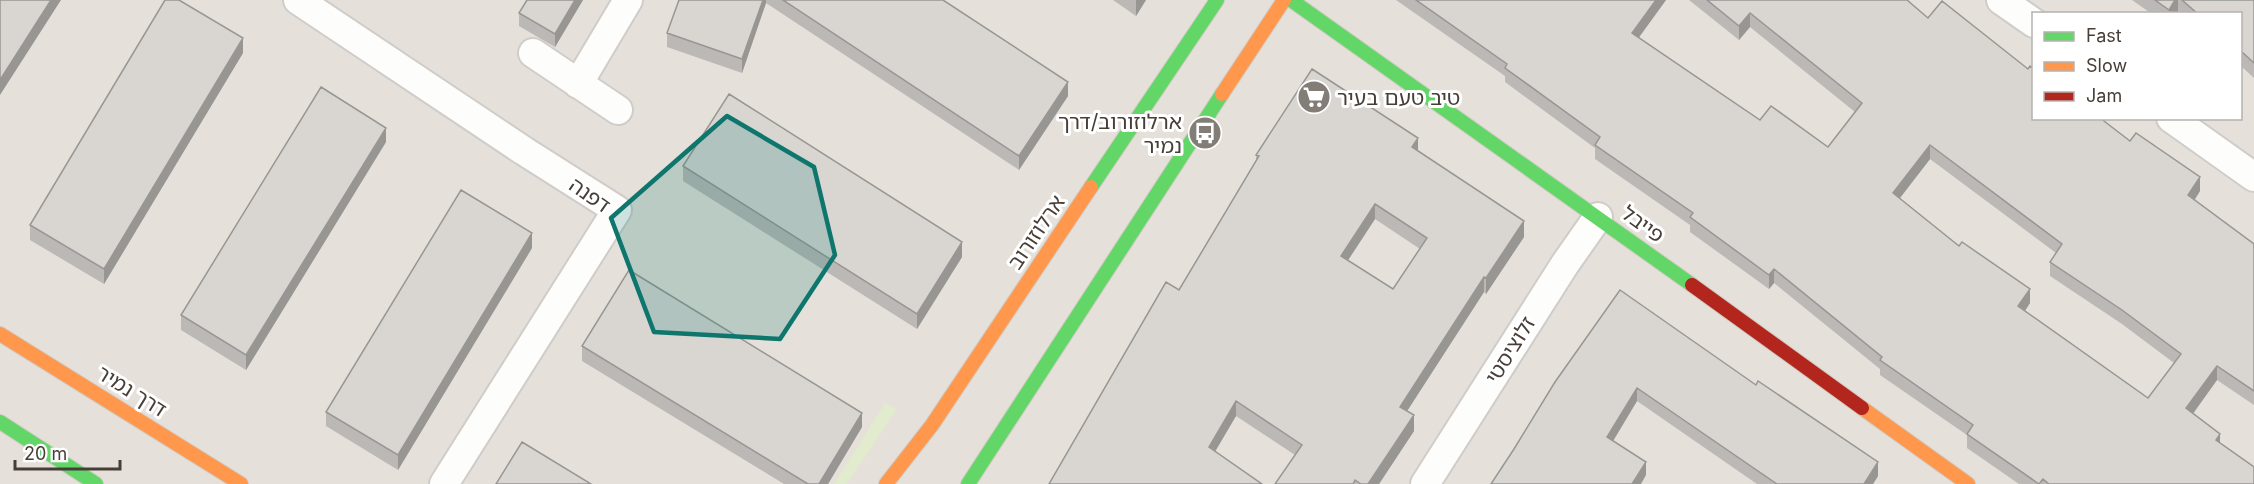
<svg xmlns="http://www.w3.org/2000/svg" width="2254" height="484" font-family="Inter,'Noto Sans Hebrew',sans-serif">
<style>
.residential{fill:#e5e0d9;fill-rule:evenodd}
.green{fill:#e2ebcd}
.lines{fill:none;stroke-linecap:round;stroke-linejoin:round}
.street-casing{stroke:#cfccc9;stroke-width:32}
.fast-casing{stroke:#d0cbc3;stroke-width:16}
.slow-casing{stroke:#d0cbc3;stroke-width:16}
.jam-casing{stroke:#d0cbc3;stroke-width:16}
.street{stroke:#fdfdfc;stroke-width:28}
.fast{stroke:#63d668;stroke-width:14}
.slow{stroke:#ff974d;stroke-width:14}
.jam{stroke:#b3261e;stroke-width:14}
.wall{fill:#bbb8b5;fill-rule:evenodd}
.shaded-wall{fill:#989693}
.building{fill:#d9d6d2;stroke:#989693;stroke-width:1.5;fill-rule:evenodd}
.marked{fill:#0f766e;fill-opacity:0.2;stroke:#0f766e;stroke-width:4.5;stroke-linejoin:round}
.labels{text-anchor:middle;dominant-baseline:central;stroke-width:6;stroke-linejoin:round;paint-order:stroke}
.poi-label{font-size:21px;fill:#473f37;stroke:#fff;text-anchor:start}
.street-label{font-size:21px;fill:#473f37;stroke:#fff}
</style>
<rect width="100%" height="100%" fill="#f1efec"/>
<path class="residential" d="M0 0H2254V484H0ZM2034 14H2240V118H2034Z"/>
<path class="green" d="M885 403 897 409 847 484H834Z"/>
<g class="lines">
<defs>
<path id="street" d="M298 0 524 151 617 210 444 484
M2001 0 2034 23
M533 53 618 110
M578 84 628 0
M2171 118 2254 177
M1425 484 1565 264 1598 217"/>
<path id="fast" d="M1291 0 1692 285
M1091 187 1217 0
M0 422 96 484
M968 484 1222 94"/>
<path id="slow" d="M1222 94 1284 0
M0 334 241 484
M1862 408 1968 484
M886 484 932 425 1091 187"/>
<path id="jam" d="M1692 285 1862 408"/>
</defs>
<use href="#street" class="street-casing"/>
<use href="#fast" class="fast-casing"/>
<use href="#slow" class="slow-casing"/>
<use href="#jam" class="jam-casing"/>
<use href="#street" class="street"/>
<use href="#fast" class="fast"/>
<use href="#slow" class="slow"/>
<use href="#jam" class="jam"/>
</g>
<path class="wall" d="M527 0H583L555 47 519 26V13Z
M679 0H943L1068 96 1019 170 766 3 742 73 667 47V33Z
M1113 0H1146L1136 16Z
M1396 0H1666L1639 37 1760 120 1828 147 1855 112 1750 27 1739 40 1689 0H1907L1928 18 2028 69 2200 191 2195 200 2254 244V405L2217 380 2193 414 2220 443 2254 484H2019L1967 448V435L1880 375V369L1774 283 1769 289 1690 232V225L1595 159V148L1505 82V76ZM1930 159 2056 253 2050 262V276L2122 324 2174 363 2148 398 2025 311 2030 303 1900 198Z
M2132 0H2254V78L2241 66V14H2180L2178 11 2176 14H2152Z
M243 53 104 284 30 240V225Z
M386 142 246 370 181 330V315Z
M1418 150 1524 237 1486 294 1484 292 1407 411 1414 431 1379 484H1275L1295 455 1236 416 1215 451 1049 484 1179 290 1256 161V155ZM1375 219 1420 249 1393 289 1348 260Z
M683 166 962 257 917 329 683 181Z
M532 248 398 470 326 426V412Z
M582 346 862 427 828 484H784L582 361Z
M1555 382 1756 385 1878 476 1873 484H1757L1637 401 1613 441 1646 475 1514 449Z"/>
<path class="shaded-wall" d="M51 0H61L0 95V80Z
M575 0H583L555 47V34Z
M763 0H766V3L742 73V59Z
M1136 0H1146L1136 16Z
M1656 0H1666L1632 47V33Z
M2175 0H2178V11L2176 14H2169V10Z
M1750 13V27L1739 40V26Z
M243 38V53L104 284V269Z
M1068 82V96L1019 170V156Z
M386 128V142L246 370V355Z
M1418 138V153L1412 147Z
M1930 145V159L1893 207V193Z
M2200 177V191L2188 209V195Z
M1375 204V219L1341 271V256Z
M1524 221V237L1486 294V278Z
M532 233V248L398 470V455Z
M962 242V257L917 329V314Z
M1774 269V283L1769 289V275Z
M1484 277V292L1400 422V407Z
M2030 289V303L2018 321V306Z
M2217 366V380L2186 423V408Z
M1637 388V401L1607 451V437Z
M1236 401V416L1209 462V447Z
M862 413V427L828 484H819Z
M1414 415V431L1379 484H1368Z
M2220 434V448L2216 440Z
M1646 462V475L1641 484H1632Z
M1878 462V476L1873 484H1864Z"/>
<path class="building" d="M0 0H51L0 80Z
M165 0H179L243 38 104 269 30 225Z
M527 0H575L555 34 519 13Z
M679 0H763L742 59 667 33Z
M783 0H943L1068 82 1019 156Z
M1416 0H1656L1632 33 1760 120 1771 106 1828 147 1862 103 1750 13 1739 26 1707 0H1907L1928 18 1942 1 2028 69 2030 66 2034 69V118H2100L2130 141 2136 133 2200 177 2188 195 2254 244V391L2217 366 2186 408 2220 434 2216 440 2254 467V484H2049L2043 479 2039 484 1967 434 1973 425 1880 360 1882 357 1774 269 1769 275 1690 217 1693 213 1595 145 1600 137 1505 68 1507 64ZM1930 145 2062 244 2050 262 2122 310 2181 354 2148 398 2018 306 2030 289 1962 242 1959 246 1893 193Z
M2155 0H2175L2169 10Z
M2182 0H2254V63L2241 51V14H2198Z
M1312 69 1418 138 1412 147 1524 221 1486 278 1484 277 1400 407 1414 415 1368 484H1361L1355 480 1353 484H1275L1302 445 1236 401 1209 447 1262 484H1049L1166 282 1179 290 1259 156 1256 155ZM1375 204 1427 238 1393 289 1341 256Z
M321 87 386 128 246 355 181 315Z
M729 94 962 242 917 314 683 166Z
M461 190 532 233 398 455 326 412Z
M629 270 862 413 819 484H808L582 346Z
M1620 290 1756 385 1758 381 1878 462 1864 484H1777L1637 388 1607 437 1646 462 1632 484H1491L1514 449 1555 382Z
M522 442 591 484H496Z"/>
<path class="marked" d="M727 116 814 167 835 255 780 339 654 332 611 218Z"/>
<defs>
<symbol id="supermarket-disc" viewBox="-11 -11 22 22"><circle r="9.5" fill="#827d76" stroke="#fff"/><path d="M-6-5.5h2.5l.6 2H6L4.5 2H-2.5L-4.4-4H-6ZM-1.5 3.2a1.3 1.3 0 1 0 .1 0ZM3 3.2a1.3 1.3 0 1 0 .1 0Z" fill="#fff"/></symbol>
<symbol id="bus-disc" viewBox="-11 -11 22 22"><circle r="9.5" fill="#827d76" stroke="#fff"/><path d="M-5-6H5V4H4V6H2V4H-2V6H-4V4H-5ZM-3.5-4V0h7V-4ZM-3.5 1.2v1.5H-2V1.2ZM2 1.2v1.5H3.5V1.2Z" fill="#fff"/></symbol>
</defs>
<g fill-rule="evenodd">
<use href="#supermarket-disc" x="1295" y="78" width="38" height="38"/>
<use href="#bus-disc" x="1186" y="114" width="38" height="38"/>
</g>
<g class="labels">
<g class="poi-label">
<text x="1337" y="97">טיב טעם בעיר</text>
<text x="1182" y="121" text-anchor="end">ארלוזורוב/דרך<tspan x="1182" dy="24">נמיר</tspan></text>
</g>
<g class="street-label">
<text transform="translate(590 195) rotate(35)">דפנה</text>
<text transform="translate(1643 224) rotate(36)">פייבל</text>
<text transform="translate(1036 232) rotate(-56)">ארלוזורוב</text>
<text transform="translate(1510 350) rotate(-58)">זלוציסטי</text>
<text transform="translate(132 391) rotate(32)">דרך נמיר</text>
</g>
</g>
<rect x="2032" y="12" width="210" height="108" fill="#ffffff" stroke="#b5b2af" stroke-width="1.5"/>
<rect x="2044" y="32" width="30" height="9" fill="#63d668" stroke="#b5b2af" stroke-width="1.5"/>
<text x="2086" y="42" font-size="18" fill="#473f37">Fast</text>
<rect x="2044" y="62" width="30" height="9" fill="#ff974d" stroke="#b5b2af" stroke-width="1.5"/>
<text x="2086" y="72" font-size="18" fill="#473f37">Slow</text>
<rect x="2044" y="92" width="30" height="9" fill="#b3261e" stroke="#b5b2af" stroke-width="1.5"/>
<text x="2086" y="102" font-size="18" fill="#473f37">Jam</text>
<path d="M15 460v9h105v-9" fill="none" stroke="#473f37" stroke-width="3"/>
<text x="24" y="460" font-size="18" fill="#473f37" stroke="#ffffff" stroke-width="4.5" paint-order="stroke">20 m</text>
</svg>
